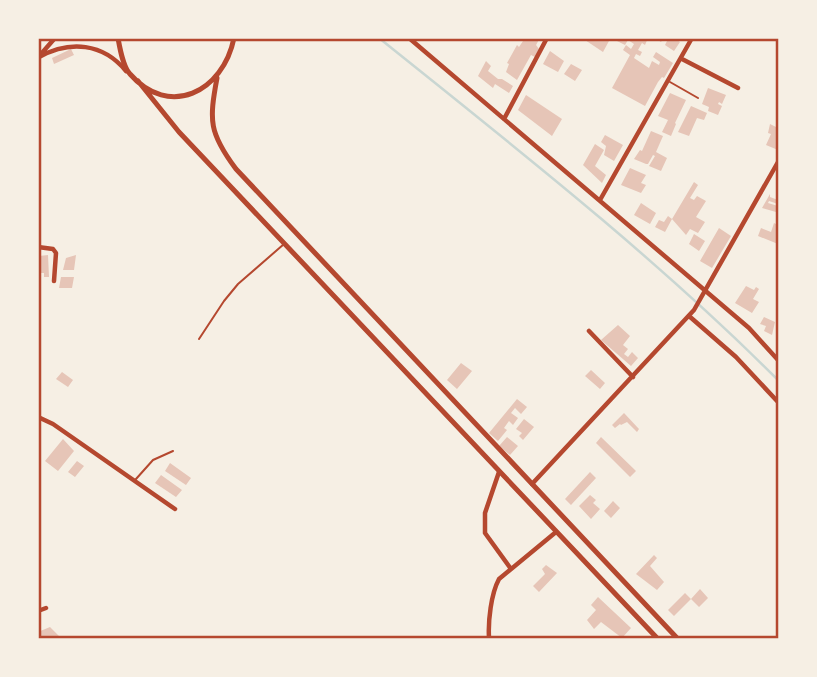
<svg xmlns="http://www.w3.org/2000/svg" width="817" height="677" font-family="'Nunito Sans',sans-serif">
<style>
.lines{fill:none;stroke-linecap:round;stroke-linejoin:round}
.stream{stroke:#c9d6d2;stroke-width:2.5}
.building{fill:#e6c5b7}
.service{stroke:#b5482f;stroke-width:2}
.minor{stroke:#b5482f;stroke-width:4.5}
.tertiary{stroke:#b5482f;stroke-width:5}
.neatline{fill:none;stroke:#b5482f;stroke-width:2.5}
</style>
<rect width="100%" height="100%" fill="#f6efe4"/>
<g class="lines">
<path class="stream" d="M379 38C516 148 654 256 778 380"/>
</g>
<path class="building" d="M519 38H540L536 45 539 49 535 57 531 55 517 80 506 72 509 64 507 63 517 45 519 47 523 41Z
M582 38H604L609 41 603 52Z
M619 38H648L645 45 642 43 638 50 642 52 640 56 636 54 634 58 649 68 652 61 659 65 660 62 653 57 656 52 673 63 664 78 662 77 658 82 645 106 612 88 630 55 623 50 626 45 631 49 634 44 628 40 625 45 617 41Z
M659 38H675L680 42 674 51 665 45 667 41 663 39 661 42 658 40Z
M71 49 74 55 54 64 52 58Z
M550 51 564 61 558 72 543 64Z
M486 61 491 66 488 71 498 79H502L513 86 509 93 495 84 493 88 478 76Z
M571 64 582 70 575 81 564 74Z
M708 88 726 95 722 104 719 102 718 104 722 106 718 115 708 111 709 107 702 104Z
M670 93 686 100 675 123 676 124 671 136 662 132 668 120 658 116Z
M526 95 562 119 552 136 518 110Z
M691 106 707 113 704 120 697 118 689 136 678 132Z
M770 124 778 128V150L766 145 771 134 768 133Z
M651 131 663 136 656 152 667 158 661 171 649 166 655 156 653 155 648 164H646L634 159 640 150 642 151Z
M605 135 623 145 614 161 604 155 606 146 601 142Z
M595 144 604 150 595 166 606 175 602 183 583 165Z
M630 168 646 175 641 183 646 185 641 193 621 185Z
M694 182 698 185 690 198 694 200 697 196 706 201 696 217 705 222 698 233 690 229 686 235 672 219 665 232 655 227 659 220 664 222 668 216 672 219Z
M770 194V197L778 200V204L769 201 768 203 778 206 776 212 762 208Z
M641 203 656 213 650 224 634 215Z
M774 223 778 225V244L758 236 761 228 771 232Z
M719 228 731 236 712 268 700 261Z
M694 234 705 241 699 251 689 244Z
M48 255 49 277H44V273H39V256Z
M76 255 74 270H63L66 258Z
M61 277H74L72 288H59Z
M746 286 754 290 756 287 759 289 753 299 759 302 752 313 735 303Z
M764 317 775 322 772 335 764 331 766 326 760 324Z
M618 325 630 336 623 345 628 349 624 354 628 357 632 352 638 358 631 366 601 340Z
M461 363 472 371 457 389 447 380Z
M591 370 605 383 600 389 585 376Z
M62 372 73 380 68 387 56 379Z
M517 399 527 407 521 414 515 408 511 413 518 418 513 425 509 421 504 428 507 430 498 441 489 433Z
M624 413 639 429 637 432 627 422 621 425 620 424 615 428 612 425Z
M524 419 534 427 523 440 519 436 522 433 516 429Z
M507 437 518 446 510 455 499 446Z
M601 437 636 471 630 477 596 443Z
M63 439 74 451 58 471 45 461Z
M77 461 84 466 75 477 68 472Z
M170 463 191 478 186 485 165 471Z
M590 472 596 478 571 505 565 499Z
M161 475 182 490 176 497 155 483Z
M590 495 596 500 593 503 600 509 591 519 579 506Z
M613 501 620 508 611 518 604 511Z
M654 555 657 558 650 566 664 582 657 590 636 574Z
M546 565 557 573 539 592 533 586 545 574 542 569Z
M700 589 708 598 699 607 691 599Z
M685 593 691 599 674 616 668 610Z
M598 597 631 628 622 638 601 622 594 629 587 620 596 610 591 605Z
M50 627 61 638H38L41 637 38 632Z"/>
<g class="lines">
<path class="service" d="M670 82 698 98
M199 339 224 301 238 284 284 244
M136 479 153 460 173 451"/>
<path class="minor" d="M409 38 749 328 778 360
M41 54 55 38
M39 57C70 40 103 43 126 71
M682 59 738 88
M504 119 547 38
M600 200 692 38
M38 247 53 249 56 253 54 281
M689 316 736 357 778 402
M589 331 633 377
M38 417 53 424 175 509
M499 472 485 513V533L511 569
M532 484 694 310 778 162
M38 611 46 608
M489 638C488 621 491 594 499 579L556 532"/>
<path class="tertiary" d="M118 38C120 49 123 67 130 74 169 119 223 92 234 38
M217 78C209 121 209 133 236 169L677 638
M138 81 179 132 657 638"/>
</g>
<rect width="817" height="677" fill="none" stroke="#f6efe4" stroke-width="80"/>
<rect x="40" y="40" width="737" height="597" class="neatline"/>
</svg>
